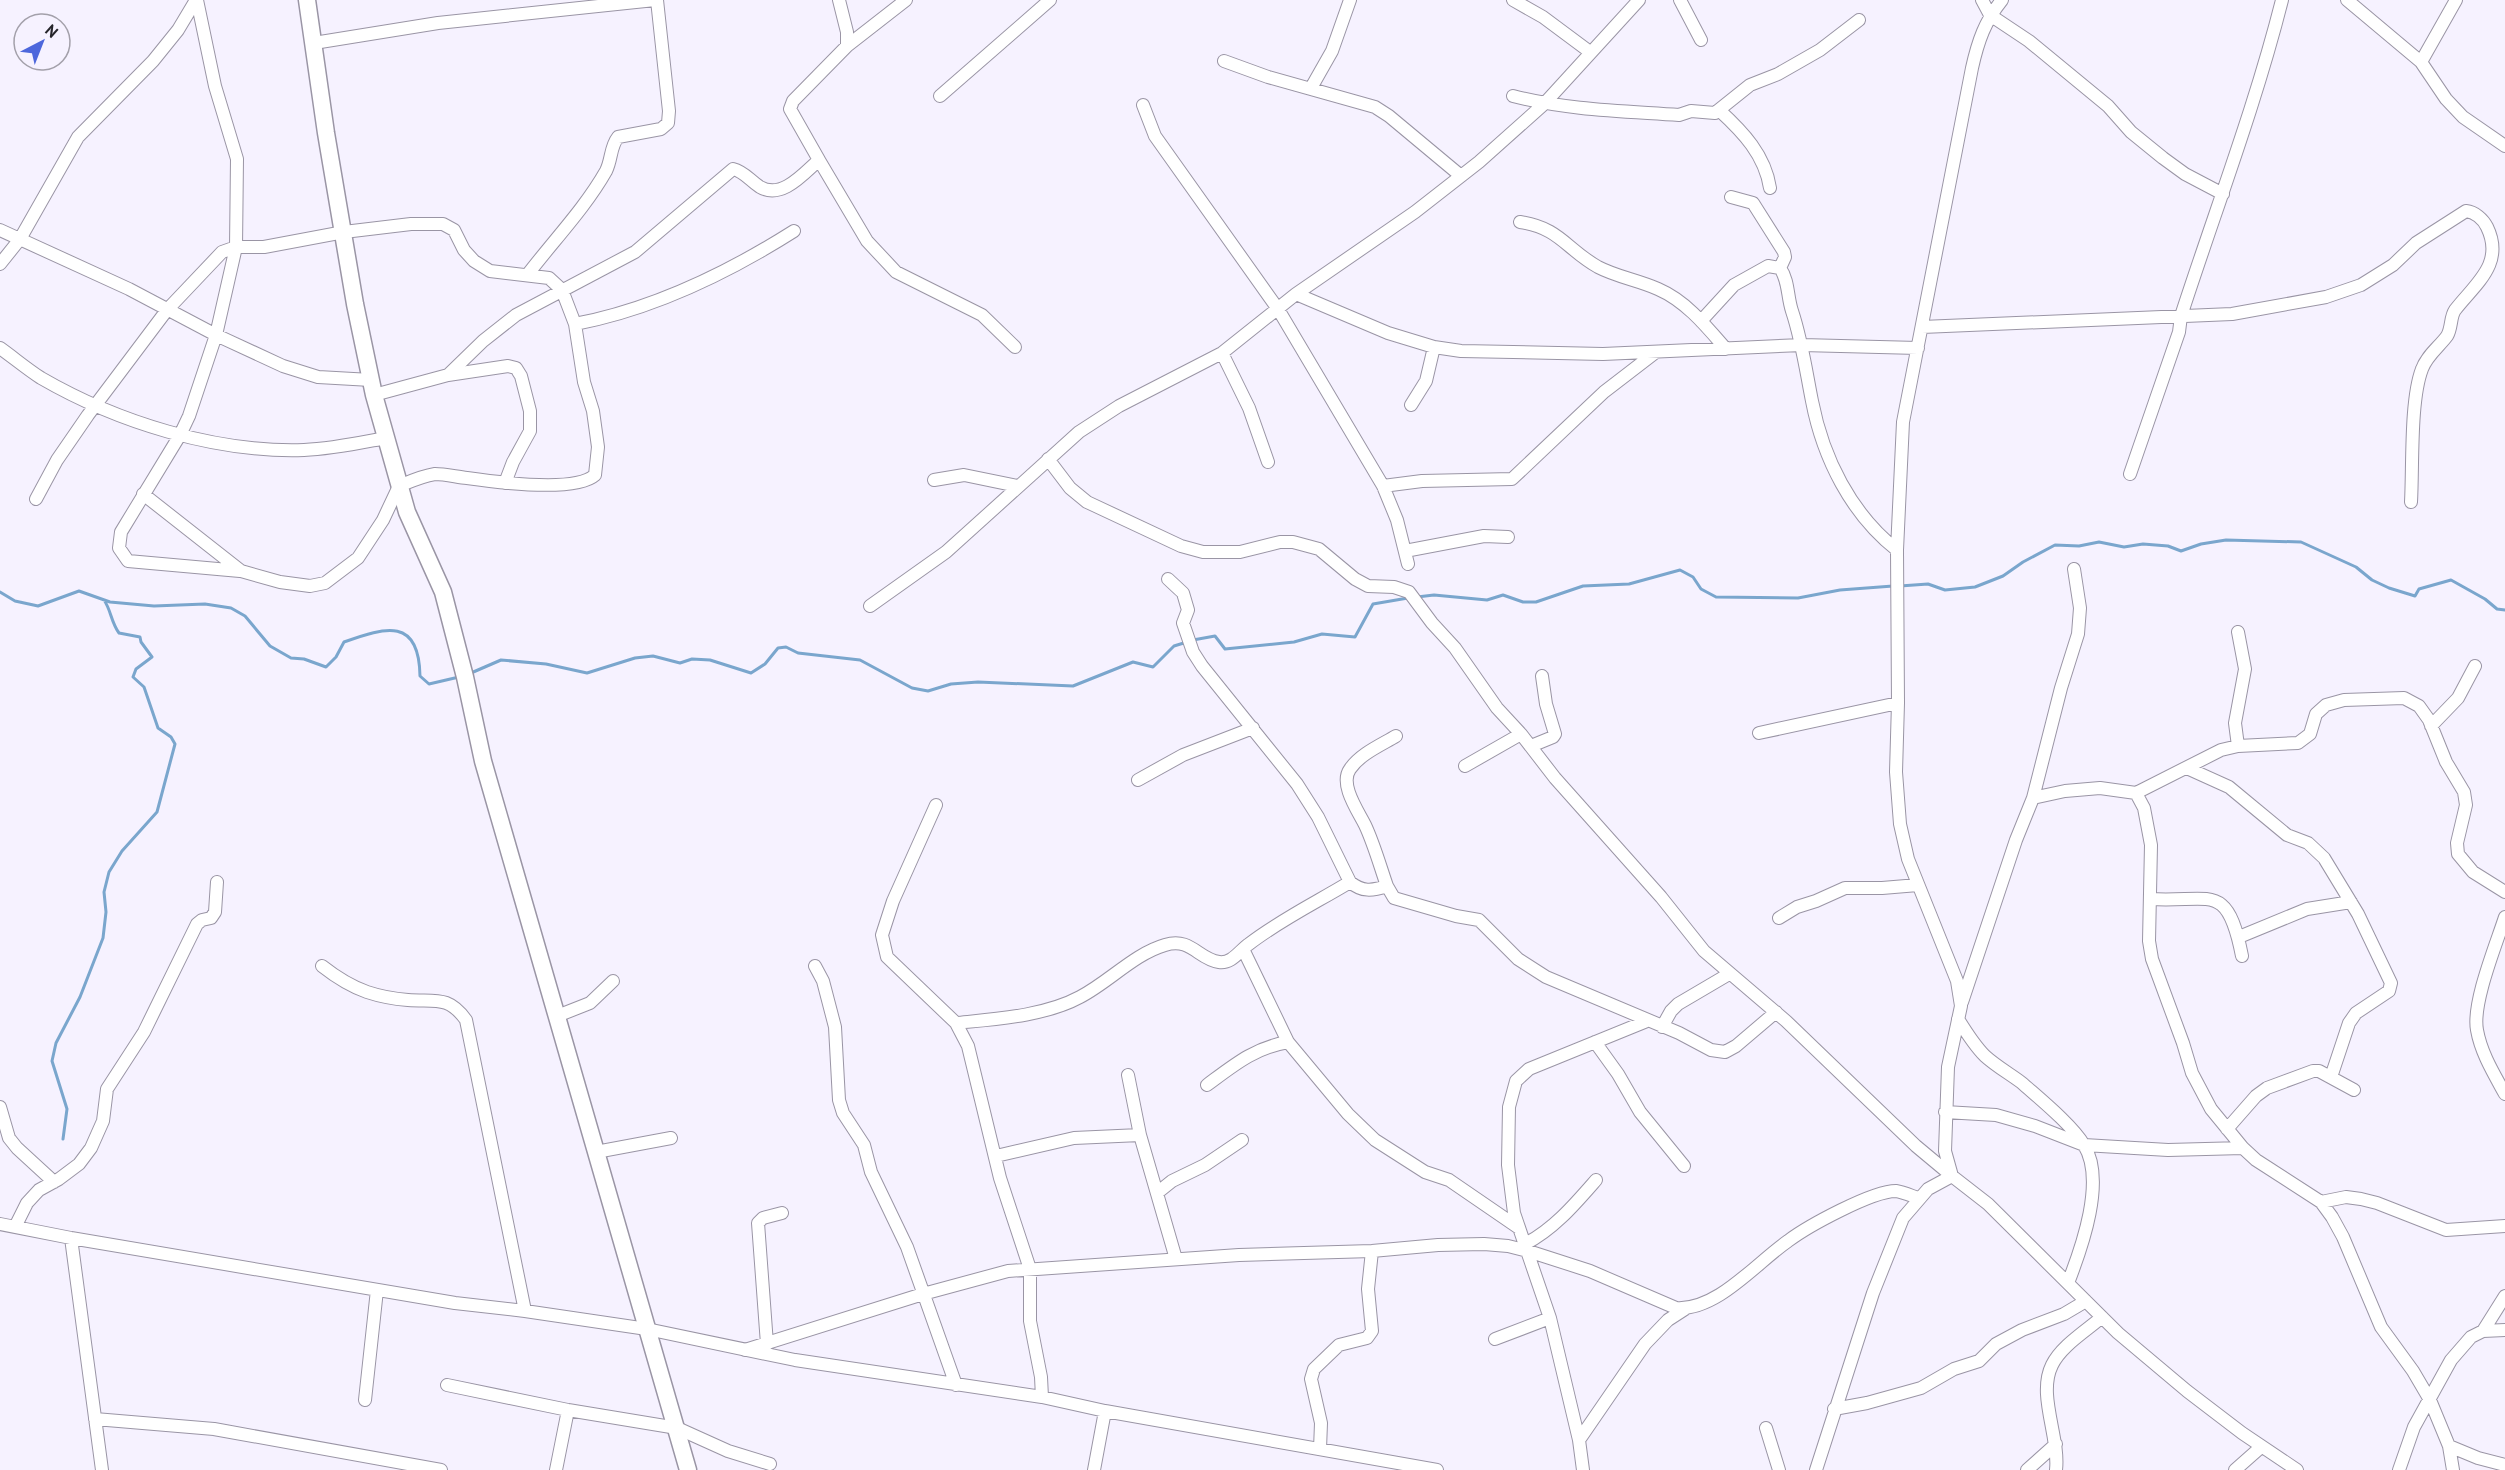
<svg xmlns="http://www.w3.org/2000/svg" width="2505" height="1470" font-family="'PT Sans',sans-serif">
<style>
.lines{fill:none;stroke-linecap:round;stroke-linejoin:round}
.stream{stroke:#7aa6cd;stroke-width:3}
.street-casing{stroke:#9a95a5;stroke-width:14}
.secondary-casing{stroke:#9a95a5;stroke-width:19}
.street{stroke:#fff;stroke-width:12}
.secondary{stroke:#fff;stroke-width:16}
</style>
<rect width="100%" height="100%" fill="#f6f2ff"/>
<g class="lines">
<path class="stream" d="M1900 586 1928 584 1945 590 1975 587 2003 576 2023 562 2055 545 2079 546 2099 542 2124 547 2143 544 2168 546 2181 551 2201 544 2226 540 2301 542 2356 567 2372 580 2389 588 2415 596 2419 589 2451 580 2485 599 2497 609 2505 610
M0 592 15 601 38 606 79 591 110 602 154 606 205 604 231 608 245 616 270 646 291 658 304 659 326 667 336 657 344 642C386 627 419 617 420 676L429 684 459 677
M1417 597 1434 595 1487 600 1503 595 1523 602H1536L1583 586 1629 584 1680 570 1693 577 1701 589 1716 597 1798 598 1840 590 1893 586
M1193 640 1215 636 1225 649 1294 642 1322 634 1355 637 1373 604 1408 598
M471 673 501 660 546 664 587 673 635 658 653 656 680 663 692 659 710 660 751 673 765 664 778 648 786 647 798 653 860 660 912 688 928 691 951 684 978 682 1073 686 1133 662 1153 667 1174 646 1187 642
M63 1139 67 1109 52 1061 56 1043 80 997 103 938 106 912 104 892 109 872 122 851 157 812 175 744 171 737 158 728 144 687 133 677 136 669 152 657 141 642 140 637 119 633C111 622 111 610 104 600"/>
<defs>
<path id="street" d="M197 0 215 86 237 159 236 247 216 335 189 416 180 435 121 532 119 548 128 561 240 571
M1513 0 1543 17 1590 52
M1680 0 1701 40
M1982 0 1990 15 2029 41 2108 106 2131 132 2163 158 2185 174 2223 194
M2002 0C1985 21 1978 41 1972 68L1903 422 1897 550 1898 703 1896 772 1900 824 1908 859 1957 981 1961 1006 1948 1067 1945 1151 1952 1176 1988 1204 2118 1333 2187 1391 2242 1433 2297 1470
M2347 0 2421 62 2446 99 2463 117 2505 146
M314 43 438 23 655 0
M847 46 906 0
M1224 61 1268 77 1375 107 1389 116 1461 176
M2421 62 2456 0
M1311 88 1332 51 1350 0
M940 96 1050 0
M1513 96C1567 110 1623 111 1679 115L1691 111 1715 113 1750 85 1778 74 1820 50 1859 20
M1143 105 1155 136 1278 309 1383 486 1397 520 1408 564
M1719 110C1743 132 1765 155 1770 188
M819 160 867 241 896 272 982 315 1015 347
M1731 197 1753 203 1784 252 1785 257 1780 268
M1520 222C1560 228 1566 249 1598 267 1617 277 1638 280 1658 289 1686 301 1707 327 1726 349
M0 230 129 289 216 335 283 366 318 377 371 380
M0 264 20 239 78 137 153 61 178 30 196 0
M528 274C554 240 585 208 606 171 612 159 610 147 618 137L661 129 668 123 669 111 657 0
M1296 294 1388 333 1434 347 1461 351 1603 354 1802 345 1918 348
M1701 321 1734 285 1768 266 1780 268C1789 281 1787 296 1792 311 1802 341 1806 371 1812 401 1823 458 1851 514 1897 550
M575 324C654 309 726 274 794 231
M1922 327 2232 314 2326 297 2361 285 2393 265 2416 243 2466 211C2475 212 2483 219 2487 227 2505 264 2475 284 2455 310 2450 317 2452 328 2447 336 2439 347 2427 355 2422 369 2410 400 2413 467 2411 502
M0 348C14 358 27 369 41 378 117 422 216 453 304 450 332 449 359 443 386 438
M1222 353 1249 408 1268 462
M448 375 508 366 516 368 521 376 530 411V431L513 462 505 483
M374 395 448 375 483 341 516 315 635 252 733 169C745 172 749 180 760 187 782 200 804 173 819 160L790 109 793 101 847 46V32L839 0
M1411 405 1426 381 1434 347
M1048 459 1070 488 1087 502 1181 546 1203 552H1240L1280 542H1293L1319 549 1355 579 1368 586 1394 587 1409 592 1432 623 1455 648 1497 708 1521 734 1555 778 1661 897 1704 951 1786 1021 1916 1146 1952 1176 1928 1189 1903 1218 1873 1293 1816 1470
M2130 474 2179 332 2181 316C2215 211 2255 107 2282 0
M934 480 964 475 1017 486
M1383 486 1422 481 1512 479 1604 392 1656 352
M36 499 57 460 88 415 167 310 222 252 236 247H264L344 232 411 224H443L454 230 464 250 474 261 490 271 549 278 562 290 575 324 584 382 593 411 598 447 595 475C575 493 495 482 467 478 457 477 445 474 435 474 422 476 411 481 399 486L383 520 358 558 325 583 310 586 280 582 241 571 143 494
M1405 551 1484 536 1508 537
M1168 579 1183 593 1188 610 1183 623 1193 652 1202 666 1297 784 1318 817 1350 882C1362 892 1372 891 1387 886L1394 898 1456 916 1479 920 1518 959 1546 977 1679 1033 1711 1050 1725 1052 1736 1046 1776 1012
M870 606 946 552 1079 432 1119 406 1222 353 1296 294 1415 212 1479 162 1544 104 1639 0
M2238 632 2245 669 2235 723 2238 746
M2431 726 2458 698 2475 666
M1759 733 1898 703
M1531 746 1553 737 1555 734 1546 704 1542 676
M1465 766 1521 734
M2187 768 2229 787 2287 835 2308 843 2324 858 2358 914 2391 983 2389 991 2356 1013 2349 1023 2331 1077
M1138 780 1183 755 1253 728
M2136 793 2144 808 2151 845 2149 941 2152 959 2183 1043 2192 1073 2211 1109 2243 1148 2256 1160 2321 1202 2332 1217 2343 1237 2381 1327 2413 1371 2430 1400 2449 1446 2453 1470
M2033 798 2065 791 2100 788 2136 793 2221 750 2238 746 2298 743 2310 734 2316 714 2326 705 2344 700 2404 698 2419 706 2429 720 2446 762 2464 792 2466 805 2457 843 2458 854 2473 872 2505 892
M936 805 893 901 882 935 887 957 956 1023 968 1046 1000 1178 1030 1269V1321L1041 1377 1042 1397
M1387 886C1380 866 1374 844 1365 825 1358 811 1339 784 1350 769 1360 754 1381 745 1396 736
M2150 899C2211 903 2227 880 2242 956
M2505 917C2496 945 2472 1003 2477 1030 2481 1053 2494 1074 2505 1094
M1779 918 1797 907 1816 901 1845 888H1882L1918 885
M2239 937 2307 909 2351 902
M1243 949 1288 1042 1348 1114 1375 1140 1425 1172 1449 1180 1519 1228
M322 966C336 977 350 986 367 992 379 996 395 999 408 1000 435 1002 448 995 466 1020L525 1311
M815 966 823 981 835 1027 839 1100 843 1113 864 1145 871 1172 907 1247 956 1385
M1962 1002 2016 840 2033 798 2061 688 2078 634 2080 608 2074 569
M557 1016 590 1003 613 981
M1958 1019C1966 1032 1974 1045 1985 1056 1996 1066 2010 1074 2022 1083 2040 1099 2072 1125 2084 1145 2106 1180 2082 1247 2068 1283
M956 1023C996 1019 1045 1016 1080 997 1109 982 1134 954 1165 945 1191 937 1198 959 1219 962 1232 964 1240 950 1249 944 1280 920 1317 902 1350 882
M1662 1027 1671 1011 1678 1004 1729 974
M1595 1042 1618 1074 1640 1112 1684 1166
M1128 1075 1140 1135
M1207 1085C1234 1065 1254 1048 1288 1042
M0 1107 9 1138 17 1148 54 1182
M1945 1112 1996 1115 2035 1126 2084 1145 2168 1150 2243 1148
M2227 1129 2256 1096 2267 1088 2313 1071H2319L2354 1090
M596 1152 671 1138
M996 1156 1074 1138 1140 1135 1176 1259
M1157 1193 1172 1181 1205 1165 1242 1140
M2321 1202 2346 1197 2361 1199 2377 1203 2446 1230 2505 1226
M0 1224 71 1238 455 1303 525 1311 647 1329 795 1360 1042 1397 1105 1411 1437 1470
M15 1227 27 1203 39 1190 59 1179 79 1164 91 1148 103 1121 107 1089 144 1032 197 924 202 920 211 918 215 912 217 882
M71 1238 102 1470
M1525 1244C1554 1229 1575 1204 1596 1180
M2483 1331 2505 1296
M1495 1339 1550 1318
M767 1344 758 1223 763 1218 782 1213
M745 1350 923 1294 1008 1271 1239 1255 1372 1251 1438 1245 1484 1244 1508 1246 1528 1251 1590 1271 1676 1308C1717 1311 1756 1263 1788 1241 1808 1226 1872 1191 1896 1191 1903 1192 1912 1196 1918 1198
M447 1385 568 1410 677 1428 728 1451 770 1464
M365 1400 377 1290
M1834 1409 1867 1403 1921 1388 1954 1369 1979 1361 1996 1344 2022 1330 2064 1314 2086 1301
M95 1419 214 1429 441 1470
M1766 1428 1779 1470
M1579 1440 1645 1344 1668 1320 1685 1309
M2449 1446 2478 1458 2505 1465
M1320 1449 1321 1423 1311 1379 1314 1369 1339 1345 1367 1338 1372 1331 1368 1289 1372 1251
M556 1470 568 1410
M1094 1470 1105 1411
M1583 1470 1579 1440 1550 1318 1514 1213 1508 1165 1509 1107 1516 1081 1529 1069 1647 1021
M2027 1470 2056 1444
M2056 1470C2060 1437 2037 1395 2052 1365 2061 1346 2086 1331 2102 1317
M2235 1470 2261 1447
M2399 1470 2414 1427 2451 1360 2471 1337 2483 1331 2505 1330"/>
<path id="secondary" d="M307 0 326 133 355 304 374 395 407 512 443 592 465 677 483 761 688 1470"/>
</defs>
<use href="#street" class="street-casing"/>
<use href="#secondary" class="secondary-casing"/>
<use href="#street" class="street"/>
<use href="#secondary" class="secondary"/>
</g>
<g transform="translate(42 42) rotate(42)"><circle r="28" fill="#f6f2ff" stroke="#a3a0aa" stroke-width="1.5"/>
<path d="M0-4.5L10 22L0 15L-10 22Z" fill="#4d67dc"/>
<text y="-9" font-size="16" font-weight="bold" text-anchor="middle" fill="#26252b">N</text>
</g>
</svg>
